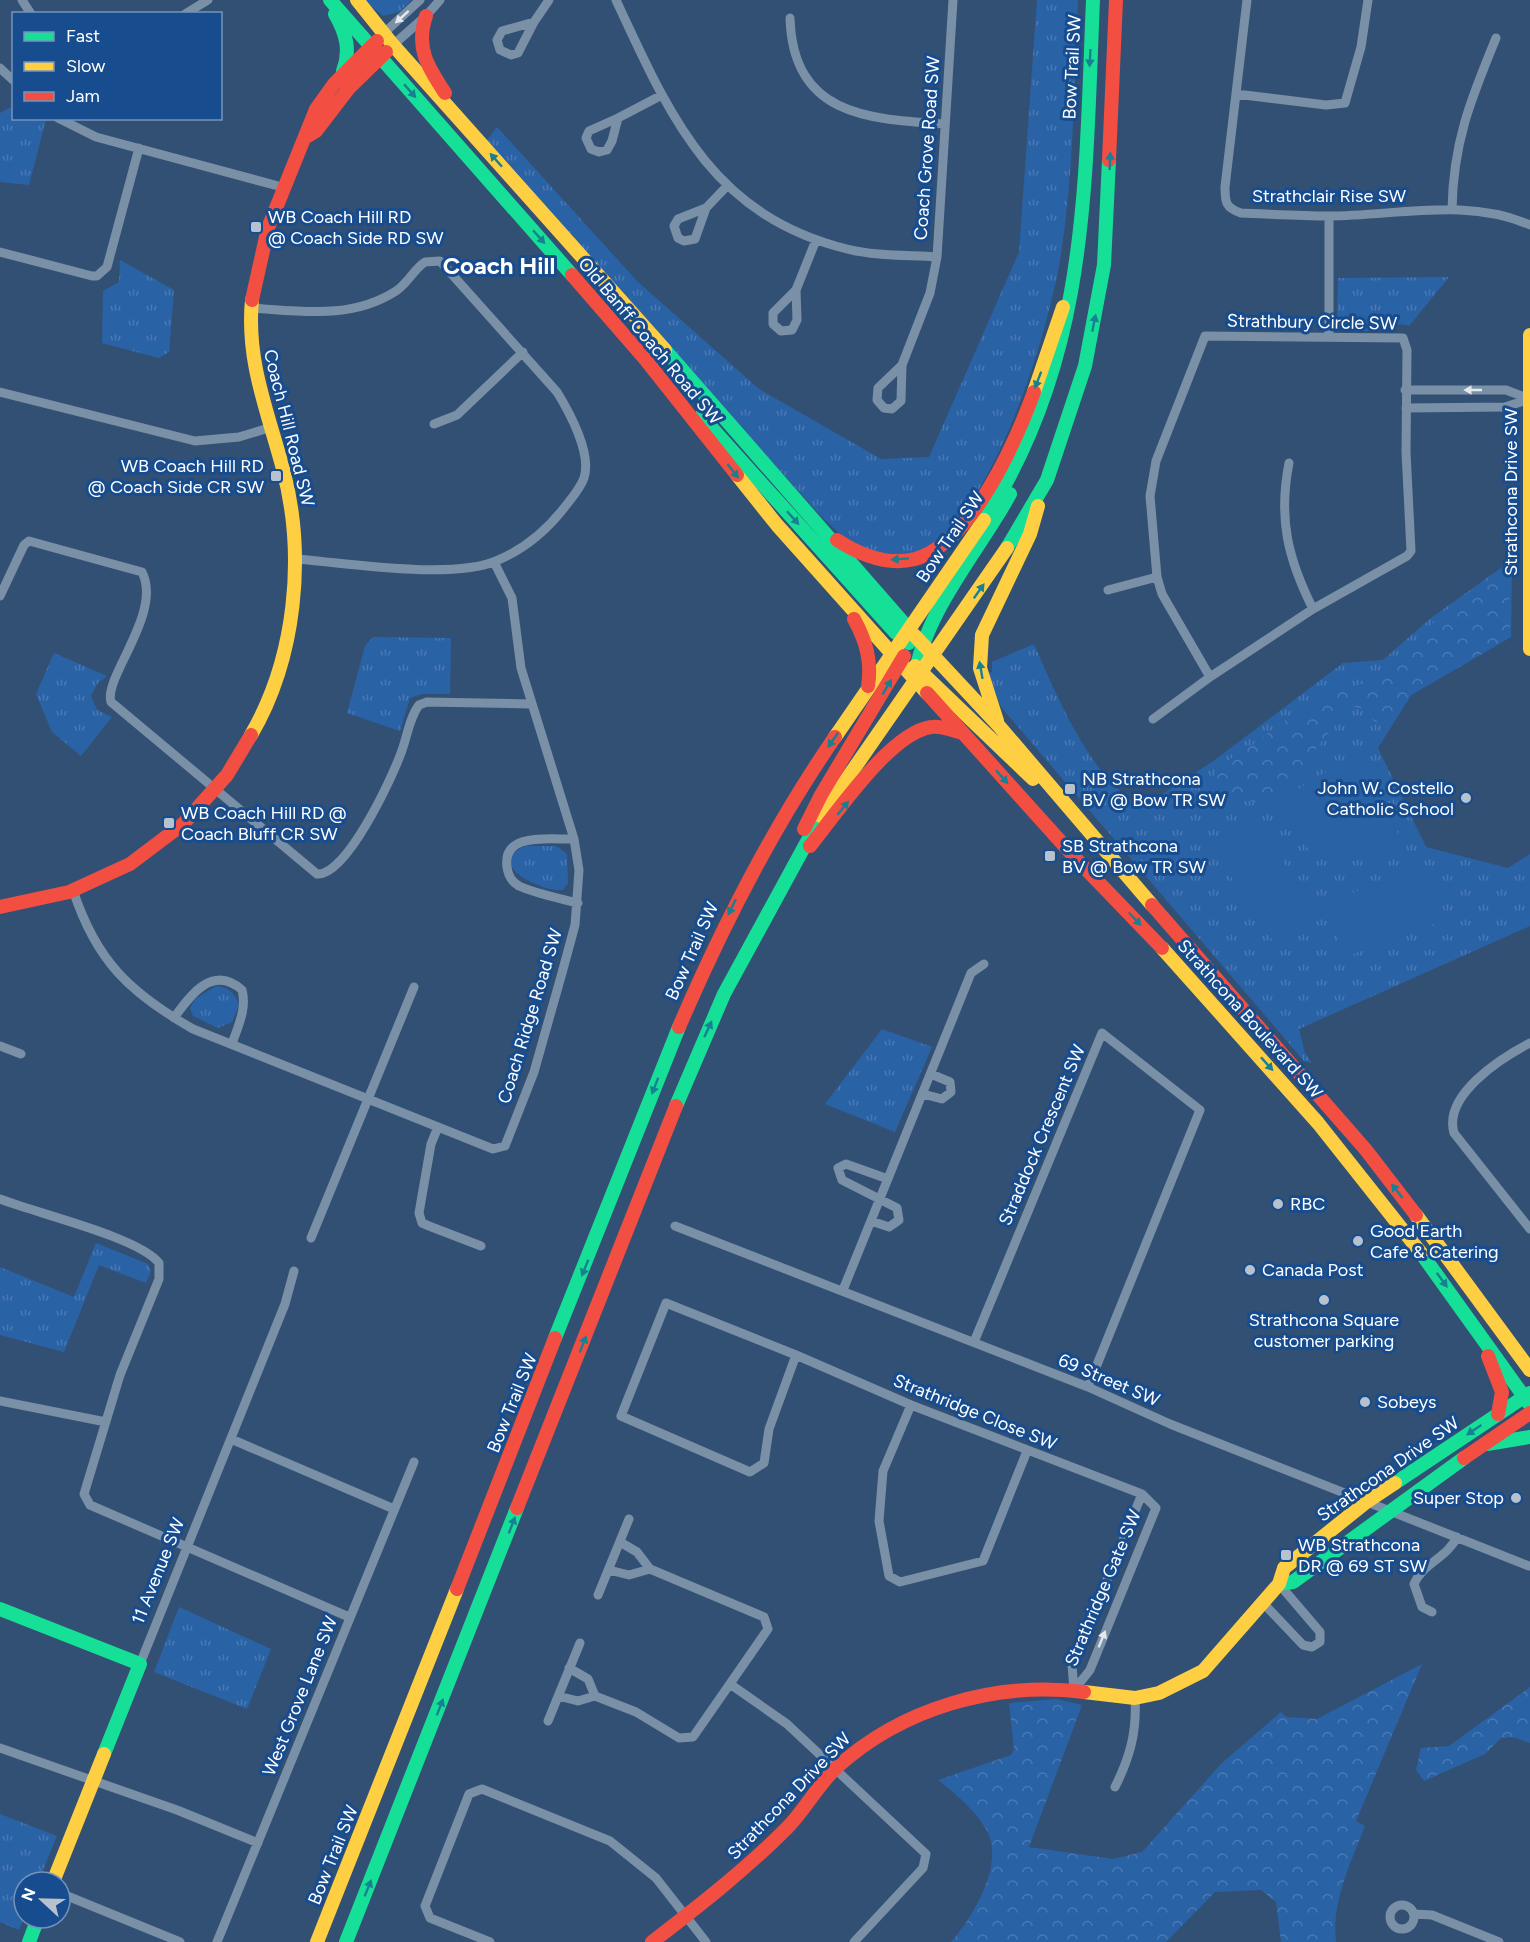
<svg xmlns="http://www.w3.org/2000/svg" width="1530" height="1942" font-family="Figtree,sans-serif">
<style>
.grass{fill:url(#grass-tufts)}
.forest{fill:url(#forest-crowns)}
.pitch{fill:#2a62a6}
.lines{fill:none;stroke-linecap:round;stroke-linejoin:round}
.street{stroke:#7a90a7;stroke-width:9}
.fast{stroke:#16e098;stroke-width:14}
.slow{stroke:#ffcf43;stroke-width:14}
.jam{stroke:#f24e42;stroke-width:14}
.oneway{fill:#e4e9ed}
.oneway2{fill:#178092}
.poi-dot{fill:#b7c2ce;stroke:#174c8f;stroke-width:2}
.labels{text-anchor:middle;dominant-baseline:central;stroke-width:6;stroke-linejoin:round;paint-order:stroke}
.street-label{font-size:18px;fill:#fff;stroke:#174c8f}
.poi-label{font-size:18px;fill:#fff;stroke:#174c8f;text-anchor:start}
.district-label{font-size:24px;font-weight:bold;fill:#fff;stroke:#174c8f}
</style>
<defs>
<pattern id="grass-tufts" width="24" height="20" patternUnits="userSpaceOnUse" patternTransform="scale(1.5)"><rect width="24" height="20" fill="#2a62a6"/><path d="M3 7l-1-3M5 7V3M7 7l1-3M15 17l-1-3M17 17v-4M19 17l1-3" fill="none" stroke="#4a7ab3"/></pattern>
<pattern id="forest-crowns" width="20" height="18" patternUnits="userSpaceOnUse" patternTransform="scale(1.5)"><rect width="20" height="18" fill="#2a62a6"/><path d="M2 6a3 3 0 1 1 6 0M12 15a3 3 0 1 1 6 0" fill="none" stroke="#4a7ab3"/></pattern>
</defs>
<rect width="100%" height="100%" fill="#325074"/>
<path class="grass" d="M364 0H412L399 12 383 16Z
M1037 0H1078C1074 84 1074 170 1061 254 1050 327 987 549 899 557 893 558 887 555 882 554 851 546 840 535 818 513L486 141 497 127 637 281 759 389 881 459 929 457 1019 252Z
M13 106 14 118 46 119 29 185 0 182V113Z
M120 260 174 290 169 352 159 358 102 343 103 291 119 282Z
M1449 277 1409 326C1390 318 1349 348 1337 319L1338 278Z
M1512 560 1511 637 1411 695 1378 748 1426 847 1508 868 1530 854V926L1299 1029 1305 1053 1312 1063 1304 1061 1001 707 988 673 992 672V662L1034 644C1054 690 1095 789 1144 806L1212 762 1343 663 1383 660 1431 618Z
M373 637 451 638 450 694H422L410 698 400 731 347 713 365 646Z
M54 653 107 676 97 684 91 696 97 710 112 717 81 756 52 732 36 694Z
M526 846H556L567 854 568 883 563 890C541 892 482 863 526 846Z
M216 986C229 987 235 993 239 1005L232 1022 218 1028 193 1016 190 1008 195 999Z
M882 1029 932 1047 895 1132 825 1104Z
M96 1243 148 1264 151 1271 146 1283 99 1265 64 1352 0 1335V1267L74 1297Z
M179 1607 271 1649 247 1709 154 1672Z
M0 1814 57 1836 38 1882H24V1918L19 1930 0 1922Z"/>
<path class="forest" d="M1497 578 1506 581 1509 592 1511 625 1500 637 1499 644 1411 695 1392 725C1379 726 1369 720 1363 708L1352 707C1328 725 1286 802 1256 802 1251 802 1244 799 1238 798 1226 795 1218 791 1213 780L1219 766 1260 740 1277 725 1305 710 1325 692C1392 693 1434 599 1497 578Z
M1422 1664 1356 1821 1365 1826C1351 1862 1331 1903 1336 1942H1281L1276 1902 1261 1890 1215 1892 1166 1942H951C973 1917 1006 1863 986 1829 974 1809 956 1794 938 1780L1011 1755 1014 1749 1009 1703 1056 1699 1082 1705 1029 1847 1113 1859 1142 1852 1221 1764 1281 1712 1286 1717 1317 1719Z
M1530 1687V1743L1513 1737 1501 1738 1485 1754 1424 1781 1416 1770 1421 1748 1449 1746Z"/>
<path class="pitch" d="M1351 756 1361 759 1402 842C1337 876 1310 869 1278 802Z
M1253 816 1315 911 1271 939 1210 844Z
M1427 865 1447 919 1345 957 1325 903Z"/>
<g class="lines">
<path class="street" d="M22 0 31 14
M616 0C670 116 711 215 847 249 875 256 907 255 937 257
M1247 0 1225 187C1225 203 1226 208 1241 213 1270 214 1300 216 1329 216 1395 216 1467 197 1530 225
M185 14 208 0
M790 18C793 116 868 119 945 124
M534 22 518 53 511 55 500 50 497 40 502 31Z
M534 22 549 0
M384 33 420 0
M393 45 426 16 440 0
M0 68 14 81
M1236 94 1326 105 1345 103 1361 47 1368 0
M58 118 96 137 282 187
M618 118 612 141 607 150 599 152 591 149 586 138 589 131Z
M618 118 662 95
M706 208 695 239 684 241 678 238 674 226 678 219Z
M706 208 727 186
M1452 210C1453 142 1471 99 1496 38
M0 252 92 276H97L107 267 139 148
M796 290 797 320 792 330 781 331 773 324V313Z
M796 290 816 240
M251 308C301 311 351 320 396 291 408 283 414 269 425 262L440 261 557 392C570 413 592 454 584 478 580 489 571 499 564 508 546 531 523 550 496 561 451 580 347 563 296 559
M1329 337V216
M902 365 930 293 937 257 953 0
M902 365 901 401 892 409 884 408 877 400 878 388Z
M1405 390H1506L1530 399
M0 392 195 441 239 437 272 427
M1406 408 1505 407 1530 399
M434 424 457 415 523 352
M1289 463C1278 519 1288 559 1313 609
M1108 590 1157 577
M0 596 24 545 29 541 142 572C163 613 103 678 111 702L317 874C346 877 392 778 401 753 407 738 409 718 419 705L427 702 530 704
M1153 719 1210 677 1313 609 1407 556 1411 551 1406 452 1407 350 1403 338 1205 336 1156 461 1150 496 1157 577 1162 594 1210 677
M574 839C553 840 502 831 507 867 508 875 512 882 519 886 537 894 559 898 578 903
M73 890C96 961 130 993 193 1029L493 1149 505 1146 534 1072 562 973 575 925 579 870 574 839 521 668 512 598 494 562
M174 1018C190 995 213 964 242 990 247 1009 238 1026 232 1044
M1530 1043C1501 1058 1443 1095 1454 1133L1530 1229
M0 1046 21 1054
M923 1094 942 1099 951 1092 950 1082 931 1074
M438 1127 431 1144 419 1213 422 1223 429 1226 481 1246
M0 1199C35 1213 139 1237 159 1263V1279L120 1375 84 1494 90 1505 349 1617
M871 1221 889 1227 899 1220 897 1208 842 1180 838 1168 846 1164 888 1179
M675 1226 1088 1387 1170 1424 1529 1566
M311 1238 414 987
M843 1290 971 973 984 964
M666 1303 796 1355 769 1429 764 1463 750 1472 621 1416Z
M974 1342 1102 1033 1200 1110 1088 1387
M796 1355 911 1405 1142 1494 1156 1508 1090 1670 1074 1690
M0 1401 106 1422
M911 1405 883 1471 879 1521 889 1576 900 1582 983 1561 1027 1451
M231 1439 394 1509
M609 1570 629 1575 650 1569
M598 1595 629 1519
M1263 1603 1303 1645 1312 1647 1320 1642V1632L1279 1584
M1432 1612 1422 1607 1414 1584C1423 1563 1447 1558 1457 1537
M140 1664 285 1304 294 1271
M569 1668 588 1679 595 1696
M730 1684 787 1724 926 1854 923 1868 854 1942
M1074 1690 1072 1665 1142 1494
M558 1696 578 1701 595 1696 636 1712 679 1738 693 1737 768 1629 764 1617 650 1569 637 1552 620 1542
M548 1721 580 1643
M0 1748 177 1810 258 1843
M1115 1787C1130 1757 1137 1732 1135 1698
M60 1893 180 1942
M1390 1917a12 12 0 1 1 24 0a12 12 0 1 1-24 0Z
M1414 1914 1432 1915 1499 1942
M217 1942 414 1462
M490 1942 430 1918 425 1906 469 1794 482 1789 610 1841 656 1878 706 1942"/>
<path class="fast" d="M330 0 572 275
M335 14C346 33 351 50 343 71
M665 350 915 636
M701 416 895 632 909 643
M984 520C1089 358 1085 185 1093 0
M1007 548 1047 480 1085 366 1104 265 1109 160
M915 678C923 613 979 551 1010 494
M676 1106 724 994 821 816
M1421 1253 1530 1405
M555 1338 679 1027
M1487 1444 1530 1437
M1395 1483 1530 1393
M1279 1584 1293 1582 1464 1458
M0 1609 140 1664 104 1754
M29 1942 38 1918
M346 1942 517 1508"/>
<path class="slow" d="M357 0 393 45 665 350
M1530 335V649
M1034 392 1063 307
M737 475 777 525 927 693
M915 636 999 726 1152 905
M915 666 1033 779
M997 721 980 668 982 635 1030 534 1038 506
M251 735C296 658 306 555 283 469 268 412 246 361 252 300
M835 737 984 520
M821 816 1007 548
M1162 948 1318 1123 1421 1253
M1416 1215 1530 1370
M1084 1692 1135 1698 1159 1693 1203 1671 1279 1584 1284 1568 1365 1503 1395 1483
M53 1882 104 1754
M317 1942 457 1589"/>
<path class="jam" d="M426 16C415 48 428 67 445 93
M306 137 316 131 349 88 386 52
M1109 160 1116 0
M572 275 645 359 737 475
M252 300 268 228 316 109 334 84 377 41
M837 540C860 555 887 566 915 559 972 543 1015 443 1034 392
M854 619C866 641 872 661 868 686
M927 693 1079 862 1162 948
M804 829 821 795 904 656
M810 846C836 814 890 733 931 727 941 725 953 731 963 733
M1152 905 1366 1150 1416 1215
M0 907 69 892 130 864 183 824 227 775 251 735
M679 1027C723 925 772 828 835 737
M1488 1356 1502 1392 1498 1414
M1464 1458 1530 1413
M517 1508 676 1106
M457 1589 555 1338
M652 1942C699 1906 745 1870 787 1828 805 1810 817 1786 836 1768 902 1708 995 1681 1084 1692"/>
</g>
<defs><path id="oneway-solid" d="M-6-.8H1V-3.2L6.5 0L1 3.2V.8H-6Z" transform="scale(1.5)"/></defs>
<g class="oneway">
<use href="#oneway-solid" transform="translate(402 17) rotate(138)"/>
<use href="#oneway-solid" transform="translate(1473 390) rotate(180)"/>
<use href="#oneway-solid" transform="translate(1102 1639) rotate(-68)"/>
</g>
<g class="oneway2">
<use href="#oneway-solid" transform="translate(1090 58) rotate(93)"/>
<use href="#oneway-solid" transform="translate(410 91) rotate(49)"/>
<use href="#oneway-solid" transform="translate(496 160) rotate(-132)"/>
<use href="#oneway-solid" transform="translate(1110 161) rotate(-88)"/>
<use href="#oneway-solid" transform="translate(539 237) rotate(49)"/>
<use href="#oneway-solid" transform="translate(1094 323) rotate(-79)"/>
<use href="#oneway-solid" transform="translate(1038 380) rotate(111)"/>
<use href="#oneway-solid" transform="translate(733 471) rotate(52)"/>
<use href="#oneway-solid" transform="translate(793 518) rotate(48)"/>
<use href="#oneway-solid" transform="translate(900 559) rotate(176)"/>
<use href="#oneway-solid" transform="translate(979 591) rotate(-55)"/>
<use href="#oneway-solid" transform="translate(981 670) rotate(-100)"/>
<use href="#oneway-solid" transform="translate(887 687) rotate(-59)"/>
<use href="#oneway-solid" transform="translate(833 740) rotate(125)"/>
<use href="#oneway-solid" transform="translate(1002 777) rotate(48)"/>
<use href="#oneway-solid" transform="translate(843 808) rotate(-51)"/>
<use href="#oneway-solid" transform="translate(732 907) rotate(116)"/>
<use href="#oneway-solid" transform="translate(1135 919) rotate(46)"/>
<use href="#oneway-solid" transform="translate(708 1029) rotate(-65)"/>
<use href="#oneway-solid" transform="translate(1267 1064) rotate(48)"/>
<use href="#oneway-solid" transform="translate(655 1086) rotate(111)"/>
<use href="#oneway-solid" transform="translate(1397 1191) rotate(-128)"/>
<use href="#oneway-solid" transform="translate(585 1268) rotate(112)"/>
<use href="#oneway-solid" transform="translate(1442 1280) rotate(54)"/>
<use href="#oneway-solid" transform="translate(583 1344) rotate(-69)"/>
<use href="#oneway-solid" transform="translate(1474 1430) rotate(146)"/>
<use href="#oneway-solid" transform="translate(512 1525) rotate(-69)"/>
<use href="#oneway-solid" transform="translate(440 1707) rotate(-69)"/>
<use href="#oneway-solid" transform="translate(368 1888) rotate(-68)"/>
</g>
<g class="poi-dot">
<rect x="250" y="221" width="12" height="12" rx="3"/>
<rect x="270" y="470" width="12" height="12" rx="3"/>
<rect x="1064" y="783" width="12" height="12" rx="3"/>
<circle cx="1466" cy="798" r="6"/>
<rect x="163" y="817" width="12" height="12" rx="3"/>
<rect x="1044" y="850" width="12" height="12" rx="3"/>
<circle cx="1278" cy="1204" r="6"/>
<circle cx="1358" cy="1241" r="6"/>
<circle cx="1250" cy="1270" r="6"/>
<circle cx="1324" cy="1300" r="6"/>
<circle cx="1365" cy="1402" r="6"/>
<circle cx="1516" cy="1498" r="6"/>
<rect x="1280" y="1549" width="12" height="12" rx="3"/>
</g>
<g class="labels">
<g class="street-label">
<text transform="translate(1072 67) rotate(-87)">Bow Trail SW</text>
<text transform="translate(927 148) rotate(-86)">Coach Grove Road SW</text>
<text x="1329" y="196">Strathclair Rise SW</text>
<text transform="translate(1312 322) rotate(1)">Strathbury Circle SW</text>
<text transform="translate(650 341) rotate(50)">Old Banff Coach Road SW</text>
<text transform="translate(289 428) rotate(76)">Coach Hill Road SW</text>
<text transform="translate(1511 492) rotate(-90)">Strathcona Drive SW</text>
<text transform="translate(950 537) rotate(-56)">Bow Trail SW</text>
<text transform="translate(692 951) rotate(-66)">Bow Trail SW</text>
<text transform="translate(530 1016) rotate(-73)">Coach Ridge Road SW</text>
<text transform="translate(1250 1019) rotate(48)">Strathcona Boulevard SW</text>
<text transform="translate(1042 1135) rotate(-67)">Straddock Crescent SW</text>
<text transform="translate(1109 1380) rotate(23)">69 Street SW</text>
<text transform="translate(512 1403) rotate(-68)">Bow Trail SW</text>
<text transform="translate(975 1412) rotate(22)">Strathridge Close SW</text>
<text transform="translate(1388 1469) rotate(-35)">Strathcona Drive SW</text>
<text transform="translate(158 1571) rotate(-68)">11 Avenue SW</text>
<text transform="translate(1103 1588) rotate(-67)">Strathridge Gate SW</text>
<text transform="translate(300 1696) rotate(-68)">West Grove Lane SW</text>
<text transform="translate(789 1796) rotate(-46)">Strathcona Drive SW</text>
<text transform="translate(333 1855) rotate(-68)">Bow Trail SW</text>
</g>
<g class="poi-label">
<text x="268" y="217">WB Coach Hill RD<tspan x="268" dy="21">@ Coach Side RD SW</tspan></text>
<text x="264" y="466" text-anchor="end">WB Coach Hill RD<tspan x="264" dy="21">@ Coach Side CR SW</tspan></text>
<text x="1082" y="779">NB Strathcona<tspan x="1082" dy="21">BV @ Bow TR SW</tspan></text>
<text x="1454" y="788" text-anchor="end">John W. Costello<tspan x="1454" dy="21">Catholic School</tspan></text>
<text x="181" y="813">WB Coach Hill RD @<tspan x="181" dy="21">Coach Bluff CR SW</tspan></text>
<text x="1062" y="846">SB Strathcona<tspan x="1062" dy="21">BV @ Bow TR SW</tspan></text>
<text x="1290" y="1204">RBC</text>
<text x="1370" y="1231">Good Earth<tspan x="1370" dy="21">Cafe &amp; Catering</tspan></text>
<text x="1262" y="1270">Canada Post</text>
<text x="1324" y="1320" text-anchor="middle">Strathcona Square<tspan x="1324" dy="21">customer parking</tspan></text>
<text x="1377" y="1402">Sobeys</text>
<text x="1504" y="1498" text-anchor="end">Super Stop</text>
<text x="1298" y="1545">WB Strathcona<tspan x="1298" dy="21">DR @ 69 ST SW</tspan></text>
</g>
<g class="district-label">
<text x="499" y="265">Coach Hill</text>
</g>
</g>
<rect x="12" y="12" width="210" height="108" fill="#174c8f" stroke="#7494bc" stroke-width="1.5"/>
<rect x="24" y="32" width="30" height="9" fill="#16e098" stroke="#7494bc" stroke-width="1.5"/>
<text x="66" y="42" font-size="18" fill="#ffffff">Fast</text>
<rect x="24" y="62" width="30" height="9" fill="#ffcf43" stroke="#7494bc" stroke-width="1.5"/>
<text x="66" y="72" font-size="18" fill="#ffffff">Slow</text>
<rect x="24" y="92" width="30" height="9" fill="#f24e42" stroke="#7494bc" stroke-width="1.5"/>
<text x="66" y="102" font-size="18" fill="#ffffff">Jam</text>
<g transform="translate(42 1900) rotate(292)"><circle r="28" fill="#174c8f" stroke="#7494bc" stroke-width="1.5"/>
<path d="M0-4.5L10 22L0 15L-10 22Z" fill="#b7c2ce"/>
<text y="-9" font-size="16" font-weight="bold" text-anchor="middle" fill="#ffffff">N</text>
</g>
</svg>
